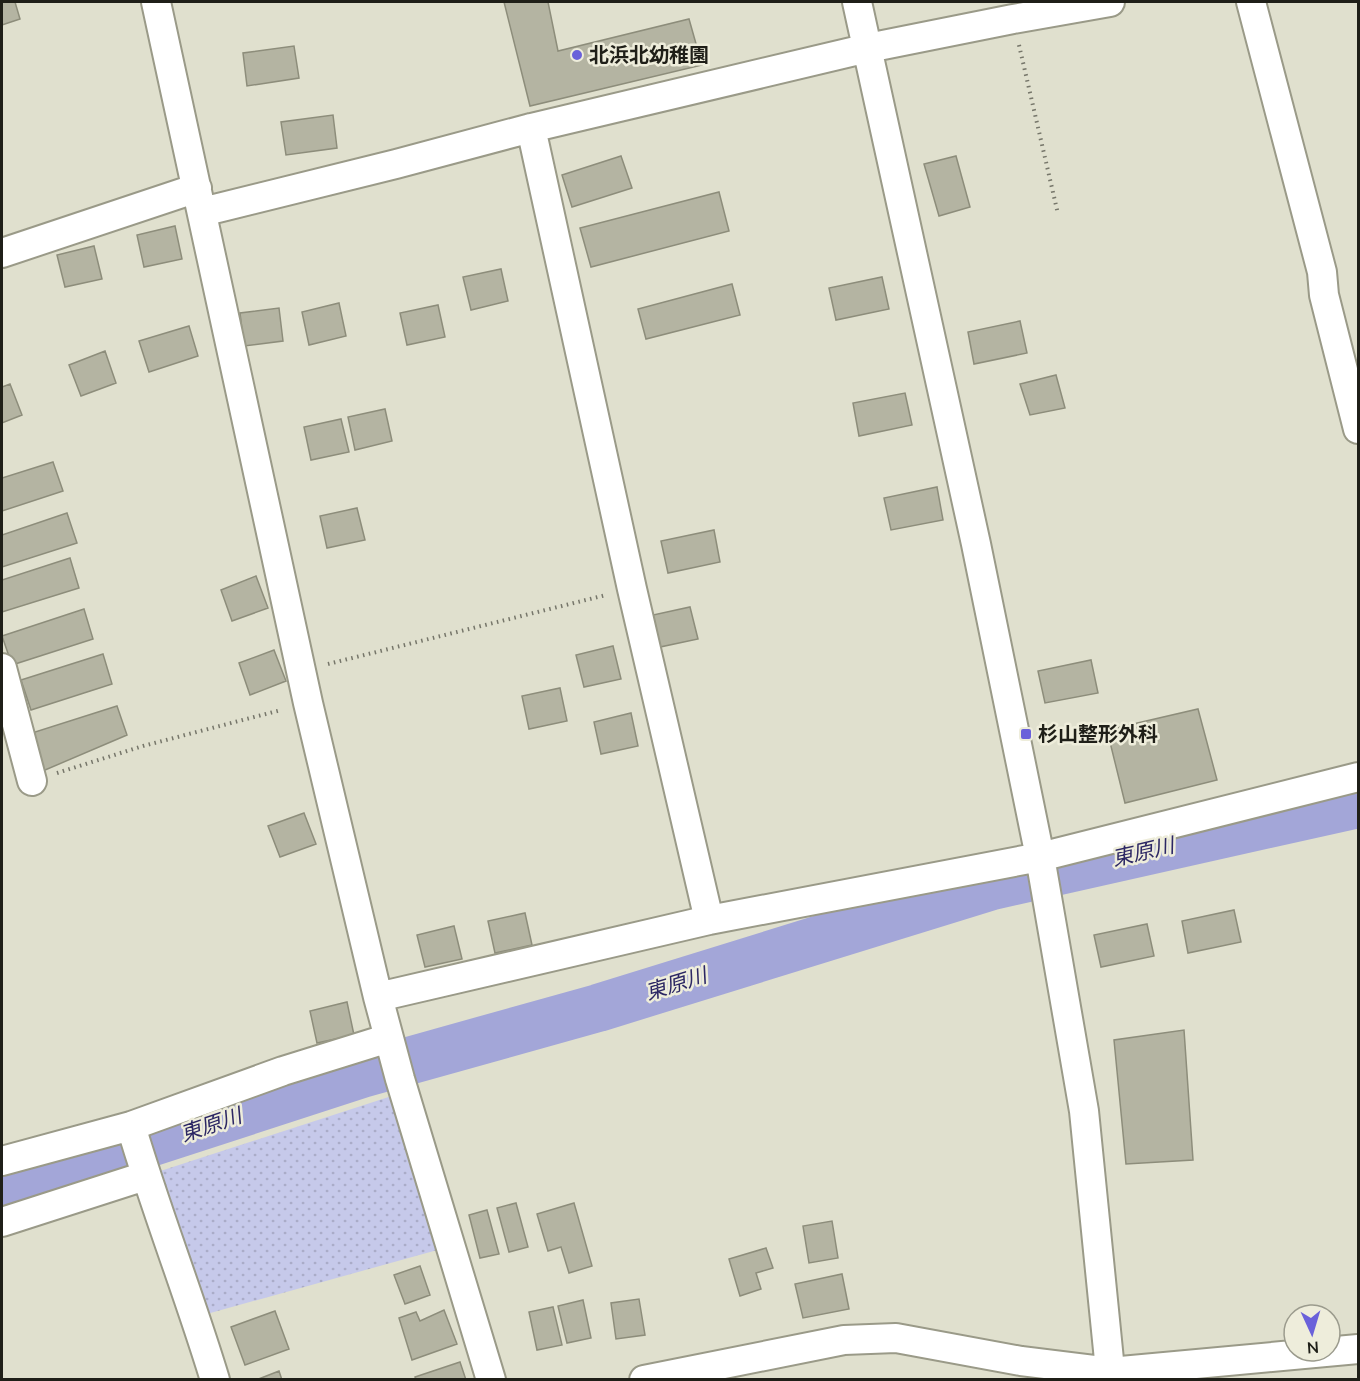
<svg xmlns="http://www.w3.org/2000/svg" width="1360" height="1381" font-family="'Nunito Sans','Noto Sans JP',sans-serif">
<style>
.grass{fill:url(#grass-dots)}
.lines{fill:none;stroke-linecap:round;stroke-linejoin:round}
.river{stroke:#a3a6d8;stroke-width:48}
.building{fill:#b4b4a2;stroke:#8d8d7b;stroke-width:1.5}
.minor-casing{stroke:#9a9a88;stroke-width:32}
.path{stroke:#76766a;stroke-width:4;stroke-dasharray:1.5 4.5;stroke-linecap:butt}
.minor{stroke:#fff;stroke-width:28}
.poi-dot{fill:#6a61da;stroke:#eeeddb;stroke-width:2}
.labels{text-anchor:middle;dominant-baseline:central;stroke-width:5;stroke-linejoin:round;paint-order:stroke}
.poi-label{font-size:20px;font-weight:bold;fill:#1f1f18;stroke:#eeeddb;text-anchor:start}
.water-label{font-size:21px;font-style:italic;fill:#2c2764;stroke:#eeeddb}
</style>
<defs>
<pattern id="grass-dots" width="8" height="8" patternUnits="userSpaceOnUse" patternTransform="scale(1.5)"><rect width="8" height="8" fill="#c6c9ea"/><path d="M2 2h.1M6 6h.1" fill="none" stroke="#aaacc8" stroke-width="1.8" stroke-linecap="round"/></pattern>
</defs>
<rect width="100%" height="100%" fill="#e0e0ce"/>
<path class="grass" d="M404 1092 441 1249 196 1317 145 1176Z"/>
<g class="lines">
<path class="river" d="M2 1195 113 1155 362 1074 598 1008 992 886 1358 804"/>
</g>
<path class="building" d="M2 2H15L20 19 2 25Z
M504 2H548L558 51 689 19 702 65 530 106Z
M294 46 299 78 247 86 243 53Z
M333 115 337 148 286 155 281 122Z
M621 156 632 188 572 207 562 175Z
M956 156 970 207 939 216 924 164Z
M719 192 729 231 591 267 580 228Z
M175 226 182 259 144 267 137 235Z
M94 246 102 279 65 287 57 255Z
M501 269 508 301 471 310 463 277Z
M882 277 889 309 836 320 829 288Z
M732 284 740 315 646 339 638 309Z
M339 303 346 336 309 345 302 312Z
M438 305 445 337 407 345 400 313Z
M279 308 283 341 244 346 240 313Z
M1020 321 1027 353 974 364 968 332Z
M189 326 198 356 149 372 139 341Z
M105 351 116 383 81 396 69 365Z
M1056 375 1065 408 1030 415 1020 384Z
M10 384 22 415 2 423V387Z
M905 393 912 425 859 436 853 403Z
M385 409 392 441 355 450 348 417Z
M341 419 349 452 311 460 304 427Z
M53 462 63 491 2 511V478Z
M937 487 943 520 891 530 884 498Z
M357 508 365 540 327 548 320 516Z
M67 513 77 543 2 567V535Z
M714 530 720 562 668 573 661 541Z
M70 558 79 588 2 612V580Z
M256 576 268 608 232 621 221 590Z
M690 607 698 639 660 647 653 615Z
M84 609 93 639 12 665 2 636Z
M613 646 621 679 584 687 576 655Z
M274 650 286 681 250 695 239 663Z
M103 654 112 684 31 710 21 680Z
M1091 660 1098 693 1045 703 1038 671Z
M560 688 567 721 529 729 522 696Z
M117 706 127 735 31 776 35 732Z
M1198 709 1217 780 1125 803 1107 730Z
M631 713 638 746 601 754 594 722Z
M304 813 316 844 280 857 268 826Z
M1234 910 1241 942 1188 953 1182 921Z
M525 913 532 945 495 953 488 921Z
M1147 924 1154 956 1101 967 1094 935Z
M454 926 462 959 425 967 417 935Z
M347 1002 354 1035 317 1043 310 1011Z
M1184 1030 1193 1160 1126 1164 1114 1040Z
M516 1203 528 1247 509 1252 497 1208Z
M574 1203 592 1266 569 1273 561 1247 548 1251 537 1214Z
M487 1210 499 1254 480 1258 469 1215Z
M832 1221 838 1258 809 1263 803 1226Z
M766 1248 773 1268 756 1273 761 1289 740 1296 729 1259Z
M420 1266 430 1295 405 1304 394 1275Z
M842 1274 849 1309 803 1318 795 1284Z
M639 1299 645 1335 616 1339 611 1303Z
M583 1300 591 1338 567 1343 558 1306Z
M553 1307 562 1345 537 1350 529 1312Z
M444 1310 457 1344 412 1360 399 1318 416 1312 420 1321Z
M275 1311 289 1349 245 1365 231 1327Z
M460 1362 466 1380H416L415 1377Z
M279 1371 282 1380H256Z"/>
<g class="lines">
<defs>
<path id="minor" d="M156 2 308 703 378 997 400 1079 491 1380
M857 2 976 544 1040 857 1084 1111 1111 1380
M1251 2 1322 272 1324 295 1358 429
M531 128 632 589 709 920
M202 212 396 164 531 128 868 48 1013 19 1110 2
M2 253 197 188
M2 668 32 781
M378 997 709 920 1040 857 1358 777
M131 1126C156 1211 189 1294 215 1380
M2 1161 131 1126 283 1071 389 1038
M2 1222 145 1176
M644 1380 844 1340 896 1338 1021 1361 1110 1372 1358 1349"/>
</defs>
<use href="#minor" class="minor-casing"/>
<path class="path" d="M1019 45 1058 214
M328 664 606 595
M57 773 143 746 281 710"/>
<use href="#minor" class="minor"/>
</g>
<g class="poi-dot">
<circle cx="577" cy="55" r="6"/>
<rect x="1020" y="728" width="12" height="12" rx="3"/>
</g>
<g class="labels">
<g class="poi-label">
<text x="589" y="55">北浜北幼稚園</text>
<text x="1038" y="734">杉山整形外科</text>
</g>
<g class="water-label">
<text transform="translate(1143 852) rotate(-13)">東原川</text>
<text transform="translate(676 984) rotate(-17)">東原川</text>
<text transform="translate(211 1125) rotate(-19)">東原川</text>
</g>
</g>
<rect width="1360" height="1381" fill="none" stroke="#1f1f18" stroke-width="6"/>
<g transform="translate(1312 1333) rotate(176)"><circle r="28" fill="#eeeddb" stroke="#9b9b8d" stroke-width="1.5"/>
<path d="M0-4.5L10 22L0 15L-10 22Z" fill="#6a61da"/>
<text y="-9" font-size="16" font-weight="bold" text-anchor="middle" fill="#1f1f18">N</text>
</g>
</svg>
